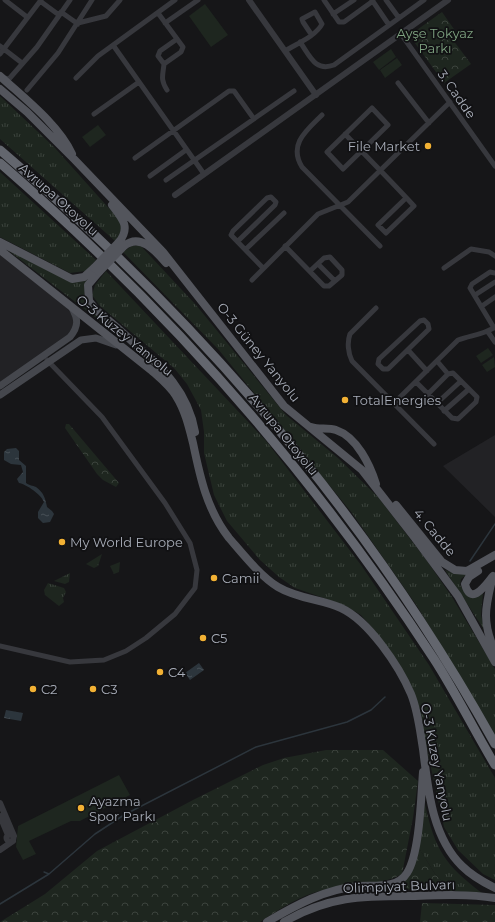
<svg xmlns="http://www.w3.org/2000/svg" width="495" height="922" font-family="Montserrat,sans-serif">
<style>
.built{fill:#222225}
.grass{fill:url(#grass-tufts)}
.forest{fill:url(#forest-crowns)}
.pitch{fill:#1e261f}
.water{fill:url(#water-ripples)}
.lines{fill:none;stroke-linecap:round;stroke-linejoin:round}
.stream{stroke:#2c353c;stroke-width:1.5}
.minor{stroke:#37383d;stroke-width:5}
.tertiary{stroke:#37383d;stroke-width:6}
.secondary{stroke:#45474d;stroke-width:7}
.primary{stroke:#53555c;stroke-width:8}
.motorway{stroke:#63666e;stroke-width:9}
.primary-bridge{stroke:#53555c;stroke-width:8}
.poi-dot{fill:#f2b134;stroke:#111113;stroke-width:1.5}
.labels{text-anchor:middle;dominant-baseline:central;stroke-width:3.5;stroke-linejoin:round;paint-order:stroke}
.park-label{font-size:13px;fill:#7fa381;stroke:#111113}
.street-label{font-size:13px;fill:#a8adb8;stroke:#111113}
.poi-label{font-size:13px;fill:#a8adb8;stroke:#111113;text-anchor:start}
</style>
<defs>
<pattern id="grass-tufts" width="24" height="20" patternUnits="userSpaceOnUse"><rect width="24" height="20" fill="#1e261f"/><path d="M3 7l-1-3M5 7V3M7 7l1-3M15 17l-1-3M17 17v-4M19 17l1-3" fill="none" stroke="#3c433d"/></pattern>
<pattern id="forest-crowns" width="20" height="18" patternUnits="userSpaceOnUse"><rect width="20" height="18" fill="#1e261f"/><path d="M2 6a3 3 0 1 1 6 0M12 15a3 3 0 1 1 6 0" fill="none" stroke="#3c433d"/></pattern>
<pattern id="water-ripples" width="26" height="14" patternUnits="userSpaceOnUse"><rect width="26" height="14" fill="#2c353c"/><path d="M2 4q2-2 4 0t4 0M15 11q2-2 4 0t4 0" fill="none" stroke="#485056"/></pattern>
</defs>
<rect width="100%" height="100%" fill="#161618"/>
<path class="built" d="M0 254 66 307 71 313 74 323 71 334 0 384Z
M495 435V517L443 466Z"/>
<path class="grass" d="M0 96 55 148 123 224 122 235 115 241 0 139Z
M0 172 96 260 86 271 70 273 0 237Z
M0 244 78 282 88 279 84 296 89 305 122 338Z
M140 245 196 305 286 415 338 458 378 497 427 561 452 597 495 669V735L417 606 352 513 218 349 123 252 132 246Z
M106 271 267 442 361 565 429 665 495 778V880L483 874 458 850 444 827 424 736 410 684 375 631 361 615 344 605 295 588 279 577 260 560 227 521 214 495 204 453V432L201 410 187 384 174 368 100 306 92 295 95 285Z
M102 554 98 566 94 568 86 564Z
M120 562 119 572 114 574 110 566Z
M445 570 454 573 467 574 461 579 460 585 466 593H483L481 615 485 631Z
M70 573 69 582 65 584 54 581Z
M48 583 64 588 66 592 63 598 64 602 59 606 45 595 44 590Z
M425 804C435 850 445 865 482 893L451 891 435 874 419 848Z"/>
<path class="forest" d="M442 12 456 32 453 40 471 64 444 83 412 39 414 32Z
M66 424H69L119 483 116 487 103 480 97 474 65 428Z
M326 750H383L418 781 413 818 402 874C378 887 350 884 324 890 300 895 280 909 260 922H0L45 894 97 851 193 800 263 765 284 758Z
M419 848 435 874 451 891 396 889C412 876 414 868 419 848Z
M422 903 495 905V922H420Z"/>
<path class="pitch" d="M205 4 228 35 211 47 189 16Z
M391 49 396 57 379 70 373 62Z
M397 58 402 65 385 78 380 70Z
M98 125 106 135 90 147 82 137Z
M488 348 493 355 481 363 476 356Z
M494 357 495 367 487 372 482 365Z
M119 775 130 795 80 821H71L29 841 36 854 23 860 16 847 18 826Z"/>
<path class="water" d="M16 448 19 451V460L26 466V483C30 486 32 485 36 487 44 493 45 498 47 507L52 511 54 514 50 522 43 523 38 518V512L44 502C42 495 26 484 19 483L17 479 23 472 21 465 11 464 4 460V452L7 449Z
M199 663 204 670 190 680 185 673Z
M6 710 23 713 21 721 4 718Z"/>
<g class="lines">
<path class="stream" d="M470 561 495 524
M44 872 49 874
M0 904 49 874 95 834 124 815 256 747 347 722 371 710 385 697"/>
<path class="minor" d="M5 0 27 17
M324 0 339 22H344L373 1
M372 0 389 25
M386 0 399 18
M40 1 59 15
M61 12 78 24
M158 13 183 47 181 52 164 64 158 56 160 51 177 39
M333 14 354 0
M78 23 106 16 120 0
M165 23 198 0
M401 34 495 166
M300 42C310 56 315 72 334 65L424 0
M113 45 204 174
M0 46 22 63
M285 51C296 44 316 36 322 24L315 12 302 19 303 22 311 34
M0 54 41 0
M164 64C163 75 160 79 167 90
M4 78 9 79 37 47 70 0
M76 78 98 56 175 0
M398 83 429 123
M27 90 58 53 92 0
M372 108 388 125 343 169 327 152Z
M94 114 139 82
M322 115C307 130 288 144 302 167L380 246
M345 134C368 158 392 182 414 206L386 233 378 225 406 198
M135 158 229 91H234L254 119
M150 176 186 150
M166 180 294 91
M238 241 275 205 276 202 271 197 267 198 233 231 231 235 263 268
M285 246 324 286H329L342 275V270L330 257 324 258 310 271
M246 249 284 213
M318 264 335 281
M444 268 471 249 489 252 495 256
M252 280 318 214 348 202 450 102
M475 295 495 282
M482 306 495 297
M376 308 350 334C347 342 348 353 352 361L434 444
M424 320 428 324 429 329 388 369H383L378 364 379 359 420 321Z
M494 328 470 288 472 284 490 272 495 273
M488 332 495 342
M408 350 427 371
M416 382 452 418 458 419 476 402 477 397 453 373 448 374 437 361
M428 394 448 374
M394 403 458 340C471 335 483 335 495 327
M437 403 461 381
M444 411 469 389
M0 646 70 662 104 660 126 651 146 638 175 614 195 588 197 570 190 543 165 503 102 417 47 360"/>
<path class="tertiary" d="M249 0 316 95
M175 195 448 0
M0 803 14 836
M0 816 8 835
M6.5 838a3.5 3.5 0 1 1 7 0a3.5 3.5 0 1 1-7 0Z
M0 850 13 841"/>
<path class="secondary" d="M0 386 70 337C79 326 78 319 72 308
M0 395 81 340 96 338 116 345"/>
<path class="primary" d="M0 76C24 98 59 125 72 154
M0 89 27 112 74 159 163 252 284 406 362 470 415 538 458 596 495 662
M112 205C122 218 131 227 119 242
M0 242 72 279 84 277 94 268
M124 246C140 233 155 250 166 263
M0 250 151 370C160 378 170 386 176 396 185 410 189 427 193 443 200 477 207 510 229 538 242 553 261 577 278 587 298 599 321 599 341 608 369 621 399 666 411 694 418 711 420 731 423 749 428 789 432 837 462 866 472 876 483 882 495 888
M99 272 88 285 89 301 97 311C110 321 122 332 134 343 163 368 188 392 195 432
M311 427C319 430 328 427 336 430 357 437 370 465 376 484
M396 505 442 562 455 570 467 571 495 555
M478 571 469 577 465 584C471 608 487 583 493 576
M492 580C485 608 482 623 495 651
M267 922C296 905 325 889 359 886 376 885 397 889 407 873 420 853 421 796 423 772
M284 922C330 895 364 896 415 896 442 895 469 894 495 898"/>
<path class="motorway" d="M0 150C197 318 369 517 495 744
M0 163C168 309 313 473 434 659 456 693 474 730 495 765"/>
<path class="primary-bridge" d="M94 268 119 242
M99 272 124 246"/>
</g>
<g class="poi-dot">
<circle cx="428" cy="146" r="4"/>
<circle cx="345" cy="400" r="4"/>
<circle cx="62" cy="542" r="4"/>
<circle cx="214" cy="578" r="4"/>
<circle cx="203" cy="638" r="4"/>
<circle cx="160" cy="672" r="4"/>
<circle cx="33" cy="689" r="4"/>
<circle cx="93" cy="689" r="4"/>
<circle cx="81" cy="808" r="4"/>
</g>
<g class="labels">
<g class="park-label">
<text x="435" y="33">Ayşe Tokyaz<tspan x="435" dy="15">Parkı</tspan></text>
</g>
<g class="street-label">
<text transform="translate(457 94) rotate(55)">3. Cadde</text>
<text transform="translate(59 199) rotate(42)">Avrupa Otoyolu</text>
<text transform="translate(125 335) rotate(39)">O-3 Kuzey Yanyolu</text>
<text transform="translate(259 352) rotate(51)">O-3 Güney Yanyolu</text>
<text transform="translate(284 434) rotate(51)">Avrupa Otoyolu</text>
<text transform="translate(435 532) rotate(50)">4. Cadde</text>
<text transform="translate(437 762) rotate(79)">O-3 Kuzey Yanyolu</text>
<text transform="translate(399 886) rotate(-2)">Olimpiyat Bulvarı</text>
</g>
<g class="poi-label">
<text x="420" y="146" text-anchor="end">File Market</text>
<text x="353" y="400">TotalEnergies</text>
<text x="70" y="542">My World Europe</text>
<text x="222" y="578">Camii</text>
<text x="211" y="638">C5</text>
<text x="168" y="672">C4</text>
<text x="41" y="689">C2</text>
<text x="101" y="689">C3</text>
<text x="89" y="801">Ayazma<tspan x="89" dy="15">Spor Parkı</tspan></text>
</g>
</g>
</svg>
